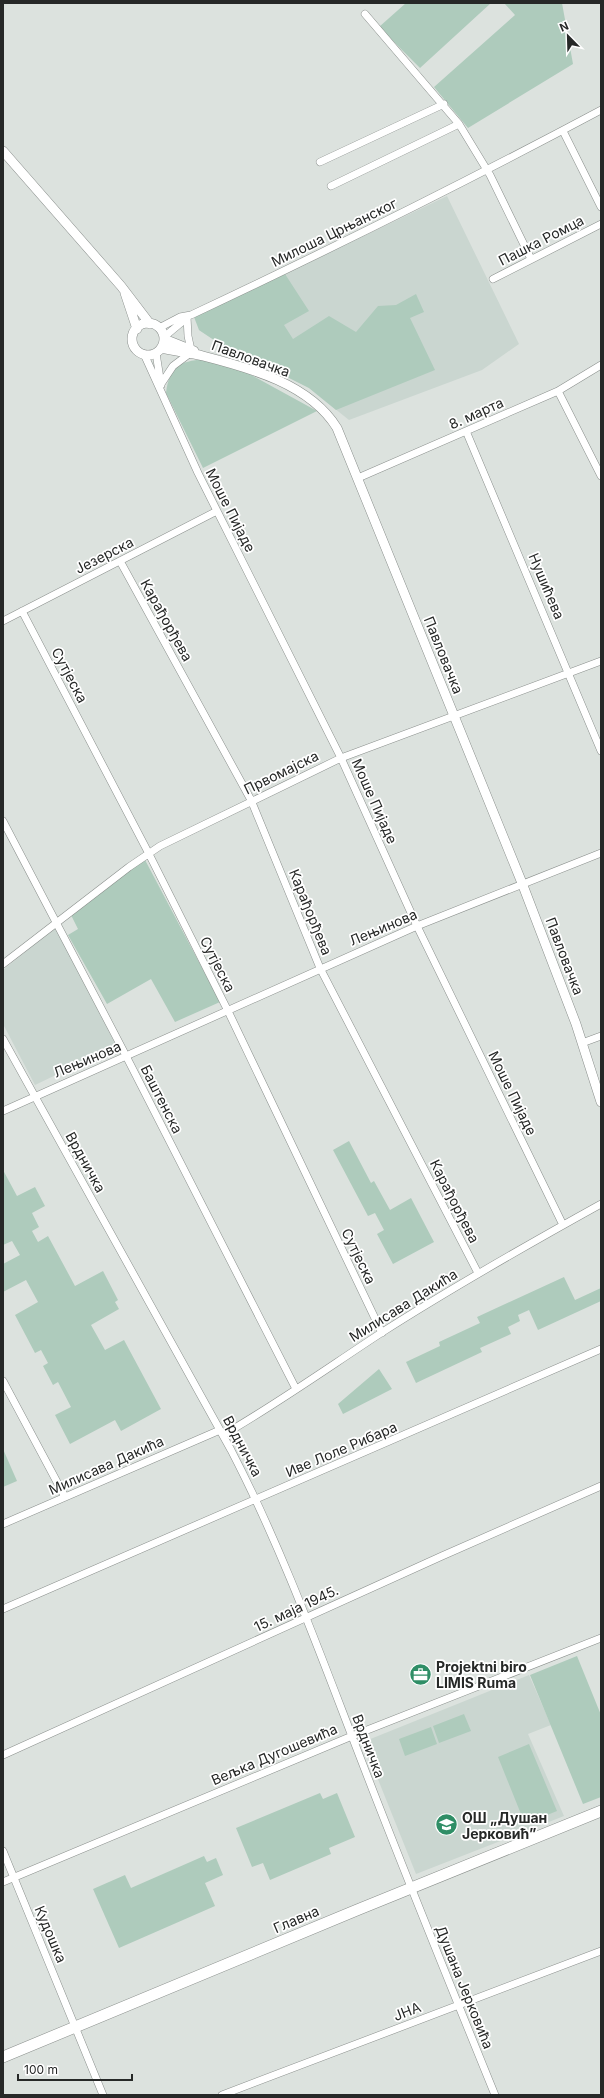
<svg xmlns="http://www.w3.org/2000/svg" width="604" height="2098" font-family="Inter,sans-serif">
<style>
.built{fill:#cad6d0}
.green{fill:#aecbbc}
.lines{fill:none;stroke-linecap:round;stroke-linejoin:round}
.minor-casing{stroke:#8a8f8c;stroke-width:8}
.tertiary-casing{stroke:#8a8f8c;stroke-width:10}
.secondary-casing{stroke:#8a8f8c;stroke-width:12}
.minor{stroke:#fff;stroke-width:7}
.tertiary{stroke:#fff;stroke-width:9}
.secondary{stroke:#fff;stroke-width:11}
.labels{text-anchor:middle;dominant-baseline:central;stroke-width:3.5;stroke-linejoin:round;paint-order:stroke}
.street-label{font-size:14px;fill:#262827;stroke:#fff}
.poi-label{font-size:14px;font-weight:bold;fill:#262827;stroke:#fff;text-anchor:start}
</style>
<rect width="100%" height="100%" fill="#dce2de"/>
<path class="built" d="M447 196 519 344 482 370 349 420 309 388 214 340 199 330 285 274Z
M57 926 116 1046 35 1085 3 1024V970Z
M529 1675 551 1725 528 1734 564 1816 416 1874 363 1742Z"/>
<path class="green" d="M406 3H491L420 68 379 27Z
M504 3H562L573 64 468 128 434 87 515 15Z
M285 274 309 311 284 325 293 339 329 316 356 332 378 306 396 305 416 294 424 312 410 318 435 370 336 410 309 388 214 340 199 330 194 317Z
M204 359 246 372 317 411 203 468 166 393C170 365 179 362 204 359Z
M144 858 220 1002 175 1022 151 979 107 1004 68 935 78 929 71 915Z
M349 1141 371 1183 374 1181 390 1210 411 1198 434 1242 393 1264 377 1234 384 1230 375 1213 368 1216 333 1150Z
M3 1170 17 1196 35 1187 45 1206 32 1213 39 1227 32 1231 38 1242 48 1236 75 1286 103 1271 118 1300 115 1302 119 1309 91 1325 105 1350 124 1340 161 1409 121 1431 115 1420 70 1444 55 1415 71 1407 58 1382 53 1385 43 1366 48 1363 41 1350 35 1353 15 1315 38 1302 26 1280 3 1292V1264L20 1255 12 1241 3 1245Z
M564 1277 575 1300 601 1288V1301L538 1330 529 1310 518 1315 520 1321 508 1327 511 1334 480 1348 482 1352 416 1383 406 1362 440 1346 439 1342 480 1323 477 1317Z
M379 1369 392 1389 343 1414 338 1404Z
M3 1449 17 1481 3 1487Z
M577 1656 601 1715V1797L583 1804 530 1675Z
M464 1714 471 1731 439 1743 433 1726Z
M431 1727 437 1744 405 1756 399 1739Z
M529 1744 557 1811 525 1824 498 1757Z
M320 1793 323 1799 337 1793 355 1837 329 1848 331 1854 270 1880 263 1863 252 1867 236 1828Z
M204 1856 207 1862 216 1858 223 1875 205 1883 215 1906 119 1948 93 1889 125 1875 131 1888Z"/>
<g class="lines">
<defs>
<path id="minor" d="M365 14 459 124 490 175 531 259
M563 131 601 207
M320 162 444 104
M331 186 459 124
M493 279 601 224
M187 317 188 336 191 350
M159 328 180 317 191 315C329 250 466 182 601 110
M164 337 188 317
M156 353 161 385
M144 354 198 473 341 758 417 926 563 1225
M161 384 173 366 189 354
M558 391 601 476
M466 431 601 751
M358 478 558 391 601 365
M120 561 251 800 320 968 478 1273
M22 611 148 852 228 1011 382 1333
M3 621 217 511
M3 821 123 1050 296 1389
M3 964 129 867 160 846 341 758 601 661
M3 1039 231 1450C284 1552 323 1662 365 1770 407 1879 451 1987 495 2095
M582 1043 601 1036
M3 1111 417 926 601 853
M3 1381 65 1497
M223 1435C277 1404 329 1367 381 1333 453 1287 527 1245 601 1204
M3 1524 220 1430
M3 1609 601 1349
M3 1755 442 1556 601 1486
M3 1851 103 2095
M3 1882 352 1736 601 1638
M222 2095 601 1951"/>
<path id="tertiary" d="M3 151 121 286 150 324
M125 293 137 329
M132 339a16 16 0 1 1 32 0a16 16 0 1 1-32 0Z
M164 339 194 351
M161 348C175 352 189 352 203 356 250 368 310 384 337 428L522 883 576 1024 601 1102"/>
<path id="secondary" d="M3 2057 357 1910 601 1811"/>
</defs>
<use href="#minor" class="minor-casing"/>
<use href="#tertiary" class="tertiary-casing"/>
<use href="#secondary" class="secondary-casing"/>
<use href="#minor" class="minor"/>
<use href="#tertiary" class="tertiary"/>
<use href="#secondary" class="secondary"/>
</g>
<defs>
<symbol id="office-disc" viewBox="-11 -11 22 22"><circle r="9.5" fill="#2f8e66" stroke="#fff"/><path d="M-6-3h4V-5.5h4V-3h4V5H-6ZM-1-4.5V-3h2v-1.5ZM-6 0V1H6V0Z" fill="#fff"/></symbol>
<symbol id="school-disc" viewBox="-11 -11 22 22"><circle r="9.5" fill="#2f8e66" stroke="#fff"/><path d="M0-5L7-2L0 1L-7-2ZM-4 1L0 2.5L4 1V4Q0 6-4 4Z" fill="#fff"/></symbol>
</defs>
<g fill-rule="evenodd">
<use href="#office-disc" x="408" y="1662" width="25" height="25"/>
<use href="#school-disc" x="434" y="1812" width="25" height="25"/>
</g>
<g class="labels">
<g class="street-label">
<text transform="translate(334 232) rotate(-26)">Милоша Црњанског</text>
<text transform="translate(541 240) rotate(-27)">Пашка Ромца</text>
<text transform="translate(251 358) rotate(20)">Павловачка</text>
<text transform="translate(476 413) rotate(-24)">8. марта</text>
<text transform="translate(231 510) rotate(63)">Моше Пијаде</text>
<text transform="translate(104 555) rotate(-27)">Језерска</text>
<text transform="translate(547 586) rotate(67)">Нушићева</text>
<text transform="translate(167 620) rotate(61)">Карађорђева</text>
<text transform="translate(444 655) rotate(68)">Павловачка</text>
<text transform="translate(70 675) rotate(62)">Сутјеска</text>
<text transform="translate(281 772) rotate(-26)">Првомајска</text>
<text transform="translate(375 801) rotate(66)">Моше Пијаде</text>
<text transform="translate(311 912) rotate(68)">Карађорђева</text>
<text transform="translate(383 927) rotate(-23)">Лењинова</text>
<text transform="translate(565 956) rotate(69)">Павловачка</text>
<text transform="translate(218 964) rotate(63)">Сутјеска</text>
<text transform="translate(87 1059) rotate(-23)">Лењинова</text>
<text transform="translate(513 1093) rotate(64)">Моше Пијаде</text>
<text transform="translate(162 1099) rotate(63)">Баштенска</text>
<text transform="translate(86 1162) rotate(61)">Врдничка</text>
<text transform="translate(455 1201) rotate(63)">Карађорђева</text>
<text transform="translate(359 1256) rotate(64)">Сутјеска</text>
<text transform="translate(403 1305) rotate(-32)">Милисава Дакића</text>
<text transform="translate(243 1446) rotate(62)">Врдничка</text>
<text transform="translate(341 1449) rotate(-23)">Иве Лоле Рибара</text>
<text transform="translate(106 1465) rotate(-24)">Милисава Дакића</text>
<text transform="translate(296 1608) rotate(-25)">15. маја 1945.</text>
<text transform="translate(369 1746) rotate(69)">Врдничка</text>
<text transform="translate(274 1754) rotate(-23)">Вељка Дугошевића</text>
<text transform="translate(296 1919) rotate(-23)">Главна</text>
<text transform="translate(51 1934) rotate(67)">Кудошка</text>
<text transform="translate(465 1987) rotate(68)">Душана Јерковића</text>
<text transform="translate(407 2011) rotate(-21)">ЈНА</text>
</g>
<g class="poi-label">
<text x="436" y="1666">Projektni biro<tspan x="436" dy="16">LIMIS Ruma</tspan></text>
<text x="462" y="1817">ОШ „Душан<tspan x="462" dy="16">Јерковић”</tspan></text>
</g>
</g>
<rect width="604" height="2098" fill="none" stroke="#262827" stroke-width="8"/>
<g transform="translate(568 36) rotate(337)" stroke="#ffffff" stroke-width="3" paint-order="stroke">
<path d="M0-3L7 15L0 10L-7 15Z" fill="#262827"/>
<text y="-6" font-size="11" font-weight="bold" text-anchor="middle" fill="#262827">N</text>
</g>
<path d="M18 2074v6h114v-6" fill="none" stroke="#262827" stroke-width="2"/>
<text x="24" y="2074" font-size="12" fill="#262827" stroke="#ffffff" stroke-width="3" paint-order="stroke">100 m</text>
</svg>
